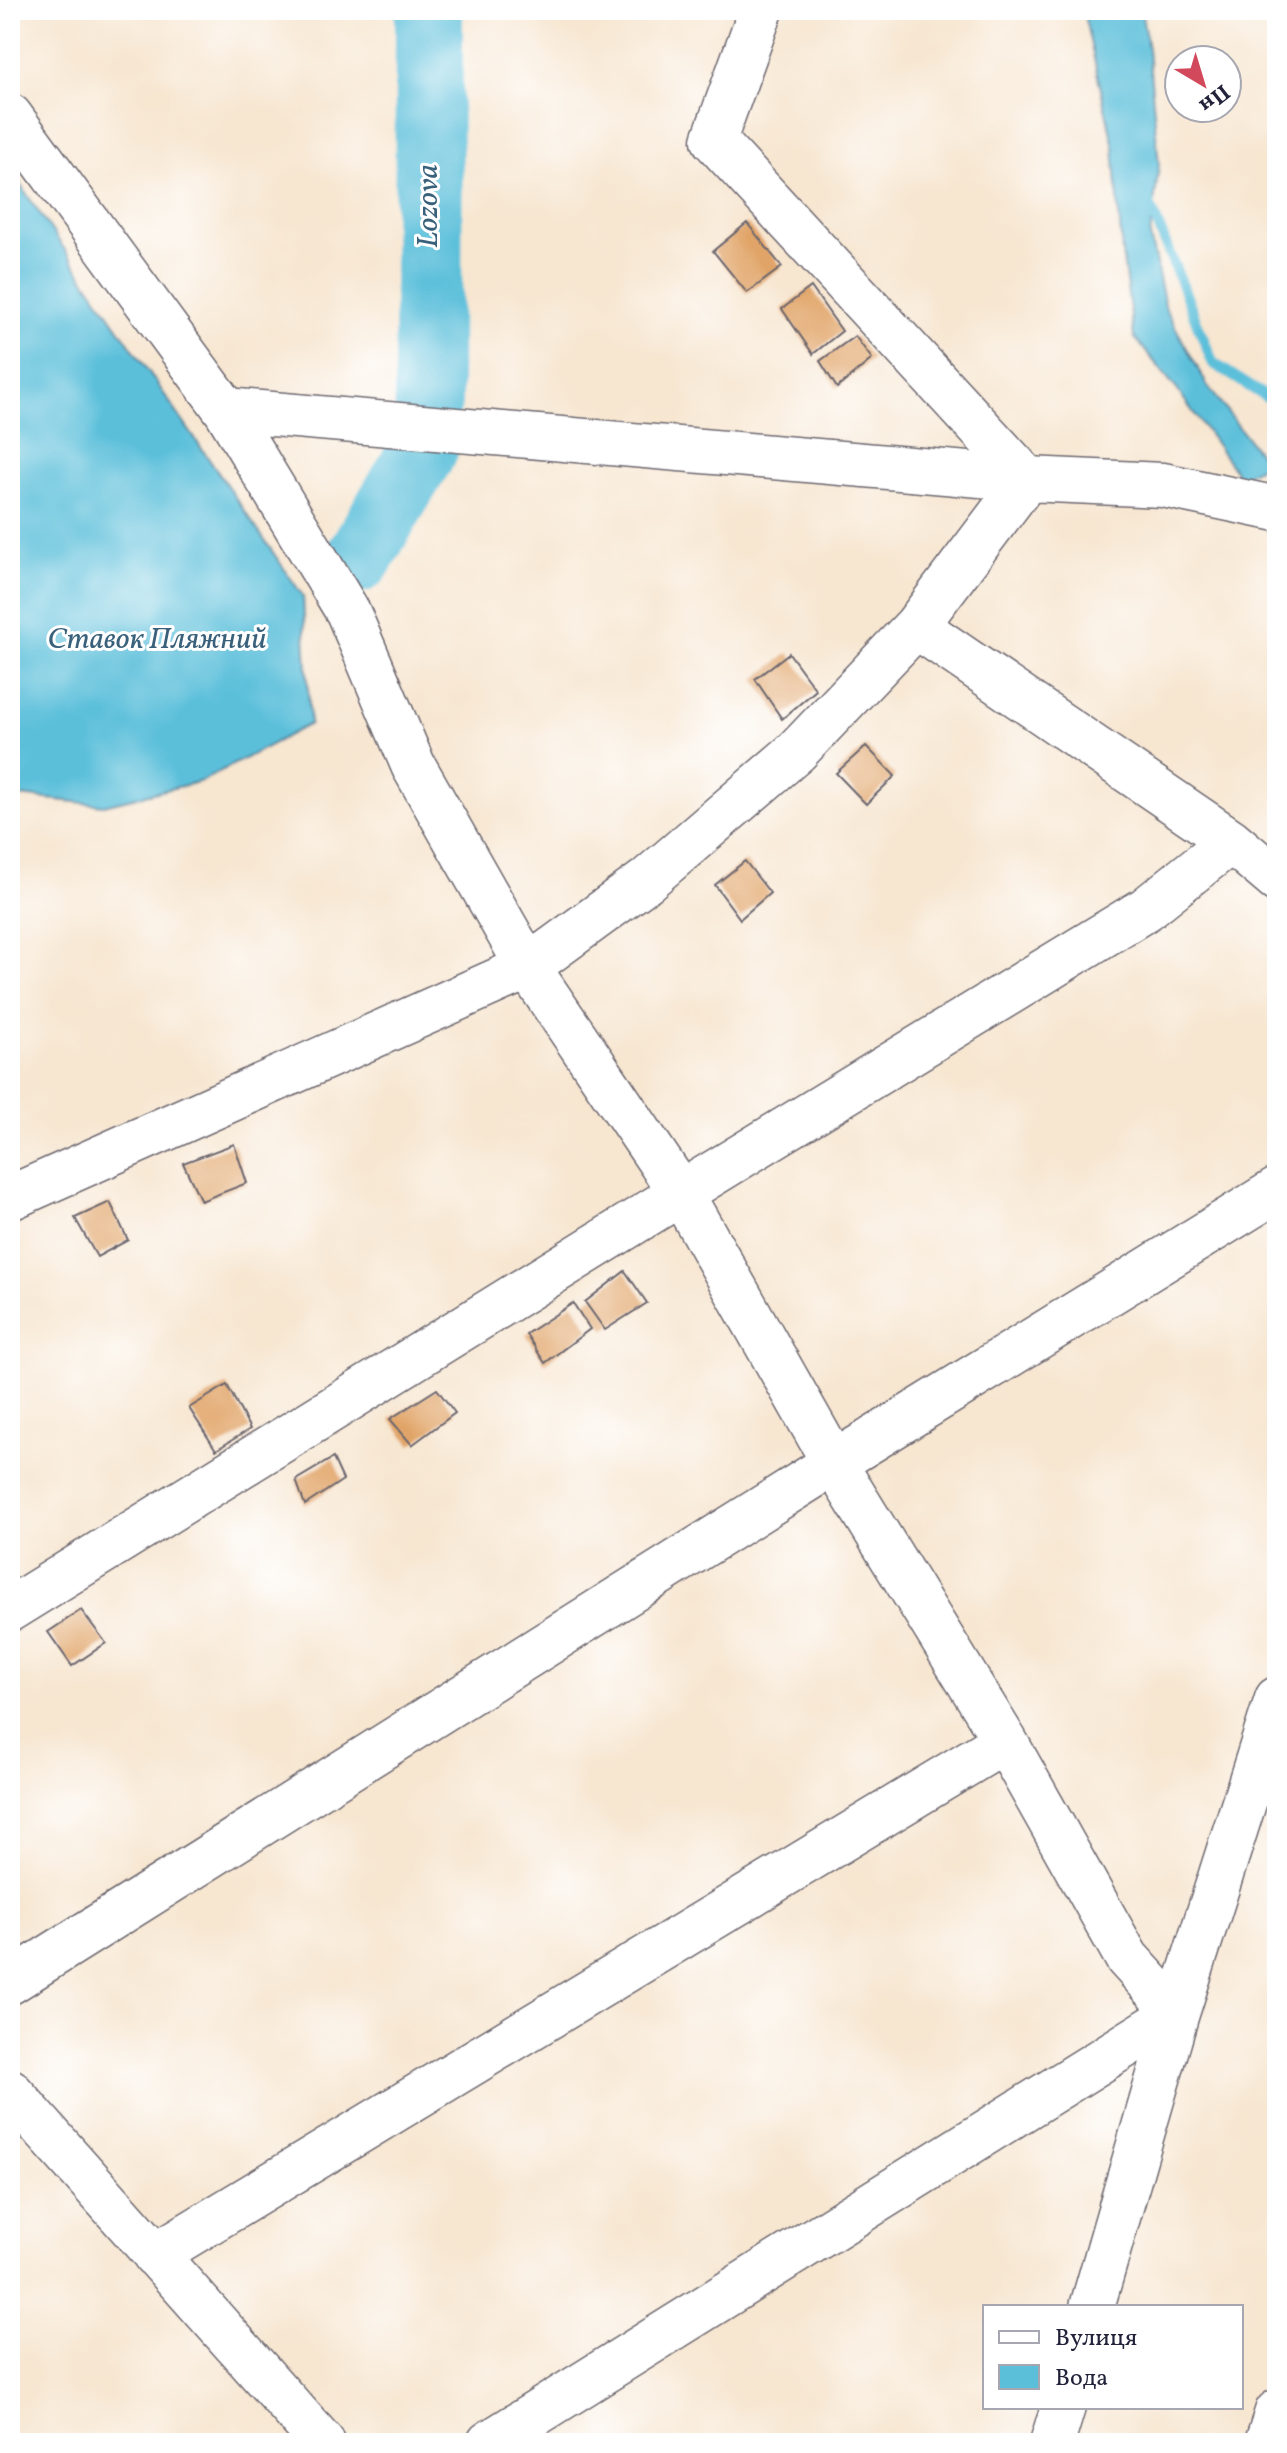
<svg xmlns="http://www.w3.org/2000/svg" width="1287" height="2453" font-family="Vollkorn,serif">
<style>
.water{fill:#5cbfda;stroke:#3f708a;stroke-width:2}
.lines{fill:none;stroke-linecap:round;stroke-linejoin:round}
.stream{stroke:#5cbfda;stroke-width:11}
.river{stroke:#5cbfda;stroke-width:68}
.building{fill:#e1a467}
.minor-casing{stroke:#6d676f;stroke-width:47}
.minor{stroke:#fff;stroke-width:44}
.labels{text-anchor:middle;dominant-baseline:central;stroke-width:6;stroke-linejoin:round;paint-order:stroke}
.water-label{font-size:30px;font-style:italic;fill:#39617b;stroke:#fff}
</style>
<rect width="100%" height="100%" fill="#fff"/>
<filter id="ink" filterUnits="userSpaceOnUse"><feTurbulence type="fractalNoise" baseFrequency=".0125" numOctaves="2"/><feDisplacementMap in="SourceGraphic" scale="16" xChannelSelector="R" yChannelSelector="G"/><feConvolveMatrix kernelMatrix="1 2 1 2 8 2 1 2 1" color-interpolation-filters="sRGB"/></filter>
<filter id="wash" filterUnits="userSpaceOnUse"><feTurbulence type="fractalNoise" baseFrequency=".006" numOctaves="4" result="noise"/><feDisplacementMap in="SourceGraphic" scale="32" xChannelSelector="R" yChannelSelector="G"/><feGaussianBlur stdDeviation="1.8" result="paint"/><feColorMatrix in="noise" values="0 0 0 0 0 0 0 0 0 0 0 0 0 0 0 0 0 1.4 0 .05"/><feComposite in="paint" operator="in"/></filter>
<g filter="url(#wash)">
<rect width="100%" height="100%" fill="#f7e6d0"/>
<path class="water" d="M1083 10H1141L1148 49 1159 165 1150 237 1166 310 1207 385 1266 463 1240 478 1176 388 1134 337 1122 253 1114 147Z
M10 170 303 596 310 724 202 781 104 805 10 795Z"/>
<g class="lines">
<path class="stream" d="M1148 200 1213 363 1277 404"/>
<path class="river" d="M428 402 429 10
M358 559 425 447"/>
</g>
<g id="blocks">
<path class="building" d="M747 223 782 267 747 293 713 251Z
M811 287 842 331 813 354 782 309Z
M855 336 872 359 837 388 820 361Z
M789 653 816 690 782 719 755 679Z
M866 746 895 776 866 804 836 773Z
M745 861 770 893 740 919 715 885Z
M234 1144 247 1183 201 1201 183 1163Z
M110 1202 128 1240 97 1257 75 1218Z
M625 1271 647 1303 605 1330 585 1302Z
M573 1303 590 1329 545 1363 526 1334Z
M227 1385 250 1429 216 1450 189 1408Z
M437 1389 455 1413 412 1445 390 1419Z
M333 1458 343 1480 305 1505 296 1480Z
M81 1610 106 1643 72 1666 48 1632Z"/>
</g>
</g>
<g filter="url(#ink)">
<use href="#blocks" fill-opacity="0" stroke="#6d676f" stroke-width="2"/>
<g class="lines">
<defs>
<path id="minor" d="M10 116 226 410 348 612 413 765 528 967 681 1193 834 1463 1005 1741 1127 1958 1177 2013
M226 410 1027 479 1163 485 1277 509
M916 626 1231 841 1277 880
M10 1198 528 967 647 880 796 752 916 626 1027 479 714 140 761 10
M10 1609 681 1193 1146 909 1231 841
M10 1982 834 1463 1277 1190
M10 2091 323 2443
M155 2255 1005 1741
M1092 2307 1177 2013 1277 1699
M489 2443 1177 2013
M1052 2443 1063 2407
M1267 2443 1277 2412"/>
</defs>
<use href="#minor" class="minor-casing"/>
<use href="#minor" class="minor"/>
</g>
</g>
<g class="labels">
<g class="water-label">
<text transform="translate(429 206) rotate(-90)">Lozova</text>
<text x="157" y="640">Ставок Пляжний</text>
</g>
</g>
<rect width="1287" height="2453" fill="none" stroke="#fff" stroke-width="40"/>
<rect x="983" y="2305" width="260" height="104" fill="#ffffff" stroke="#a7a7b1" stroke-width="2"/>
<rect x="999" y="2331" width="40" height="12" fill="#ffffff" stroke="#a7a7b1" stroke-width="2"/>
<text x="1055" y="2345" font-size="24" fill="#22223b">Вулиця</text>
<rect x="999" y="2365" width="40" height="24" fill="#5cbfda" stroke="#a7a7b1" stroke-width="2"/>
<text x="1055" y="2385" font-size="24" fill="#22223b">Вода</text>
<g transform="translate(1203 84) rotate(142)"><circle r="38" fill="#ffffff" stroke="#a7a7b1" stroke-width="2"/>
<path d="M0-6L14 30L0 20L-14 30Z" fill="#d1495b"/>
<text y="-12" font-size="22" font-weight="bold" text-anchor="middle" fill="#22223b">Пн</text>
</g>
</svg>
